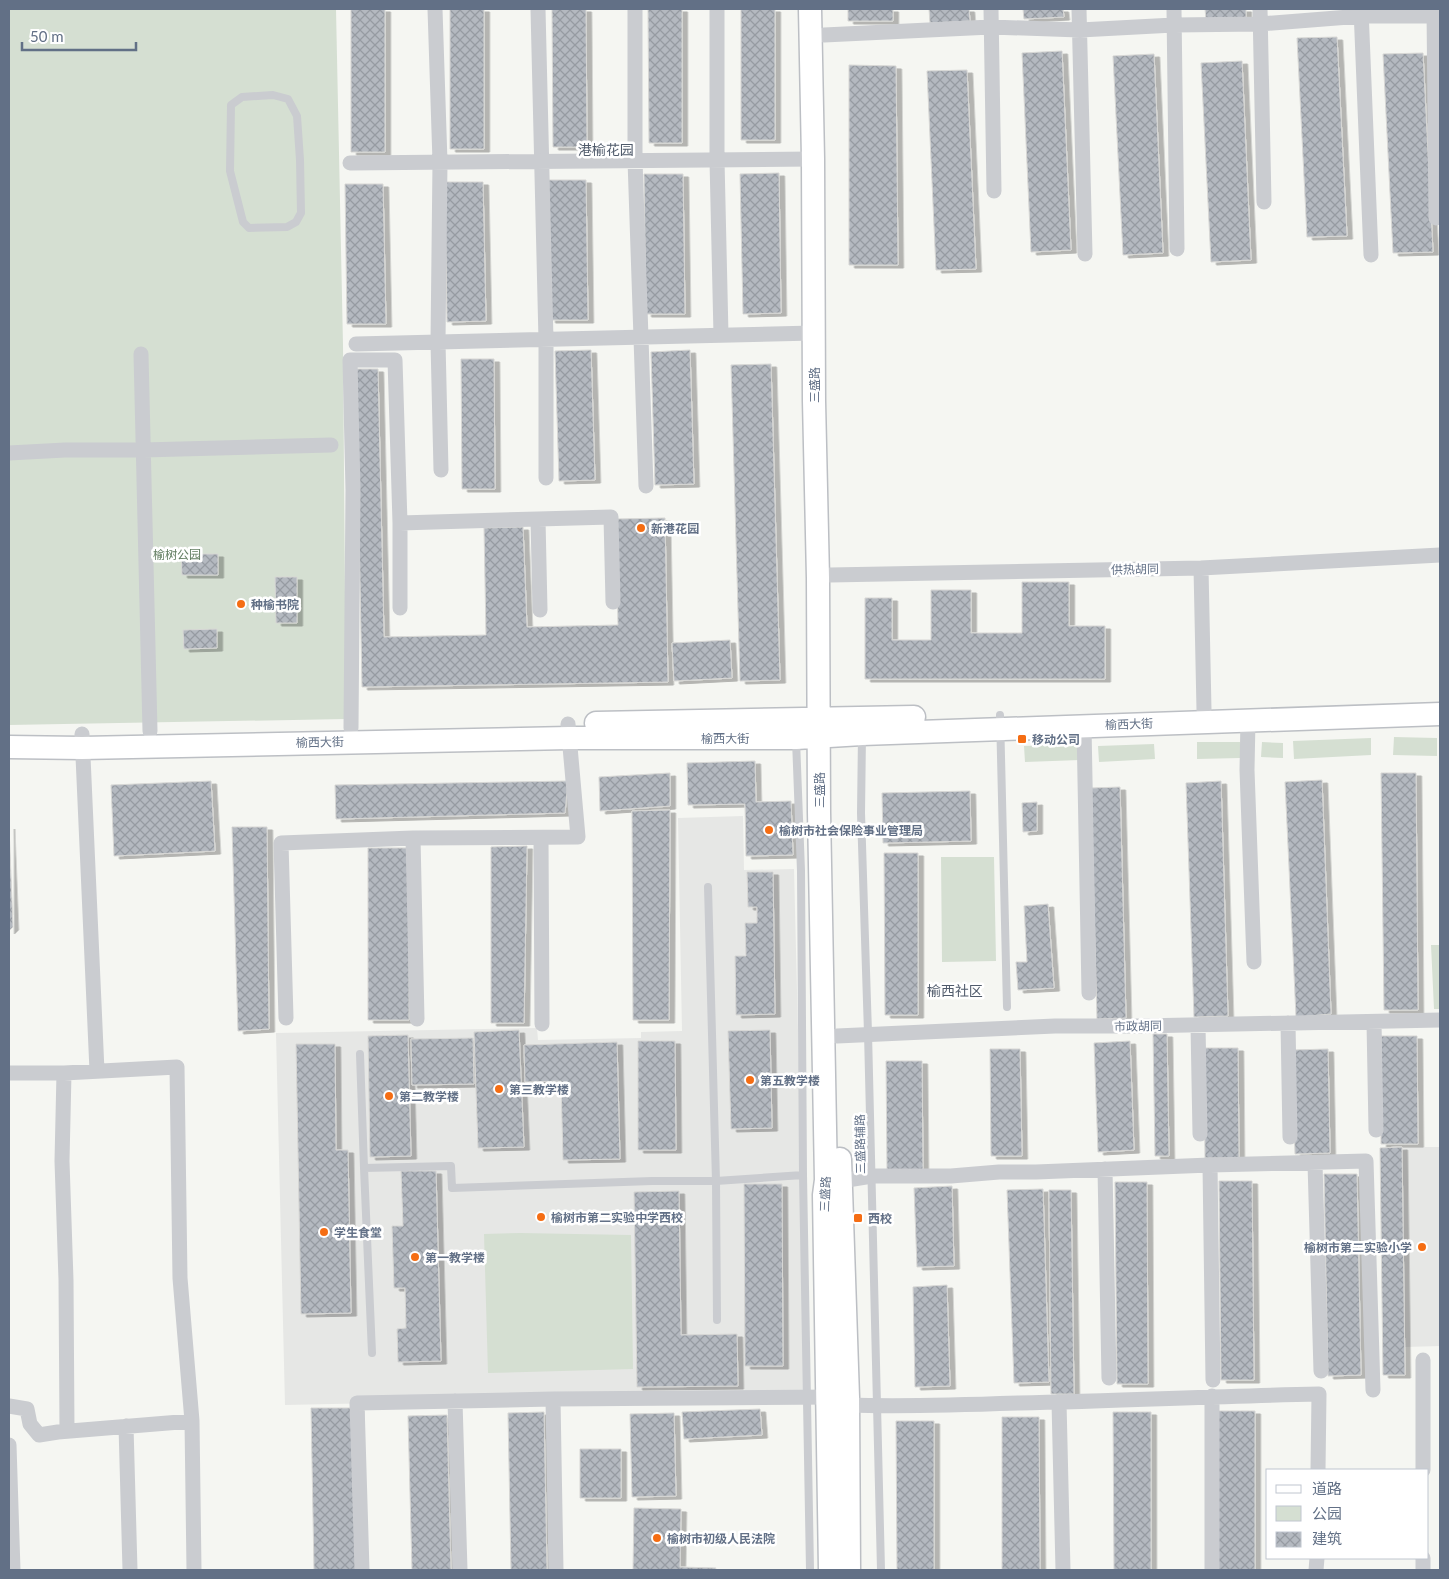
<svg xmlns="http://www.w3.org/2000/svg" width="1449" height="1579" font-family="Lato,'Noto Sans SC',sans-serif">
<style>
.built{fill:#e6e7e5}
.green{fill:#d5dfd2}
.building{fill:url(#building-cross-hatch);stroke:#d7d7d5;filter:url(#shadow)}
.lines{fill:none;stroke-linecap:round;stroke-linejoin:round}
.secondary-casing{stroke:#bcbfc4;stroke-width:25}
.lane{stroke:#caccd0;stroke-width:8}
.street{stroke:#caccd0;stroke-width:15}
.secondary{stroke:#fff;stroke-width:22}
.poi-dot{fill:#f56d13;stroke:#fff;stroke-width:2}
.labels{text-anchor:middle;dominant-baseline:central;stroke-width:5;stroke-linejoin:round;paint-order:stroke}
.street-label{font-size:12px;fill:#627086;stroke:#fff}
.poi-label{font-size:12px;font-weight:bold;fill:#627086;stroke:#fff;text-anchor:start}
.park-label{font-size:12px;fill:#627d61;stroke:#fff}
.neighbourhood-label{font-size:14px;fill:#505b6b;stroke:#fff}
</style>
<defs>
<pattern id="building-cross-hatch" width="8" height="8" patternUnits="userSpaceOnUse" patternTransform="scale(1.25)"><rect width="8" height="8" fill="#b4b9c0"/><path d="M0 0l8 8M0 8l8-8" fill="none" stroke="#969ba2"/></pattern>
<filter id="shadow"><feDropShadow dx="5.5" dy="3" stdDeviation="0" flood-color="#0004"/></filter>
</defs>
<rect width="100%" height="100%" fill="#f5f6f2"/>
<path class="built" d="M743 816 744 870 794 869 807 1394 285 1405 276 1033 537 1028 538 1040 641 1038V1032L682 1031 678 818Z
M1402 1147H1440V1346L1405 1347Z"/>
<path class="green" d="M9 9H336L343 345 346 719 9 725Z
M1394 737 1437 738V756L1393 755Z
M1371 738V755L1294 759 1293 741Z
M1197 742H1240V758L1197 759Z
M1262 742 1283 743V758L1261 757Z
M1079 744 1080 760 1025 762 1024 746Z
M1154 744 1155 759 1099 762 1098 746Z
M941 857H994L996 961 942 962Z
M1431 945H1440V1009H1434Z
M520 1233 631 1235 633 1369 488 1373 484 1234Z"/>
<path class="building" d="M351 9H385V152H351Z
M450 9H484V149H450Z
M552 9H586L587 147H553Z
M648 9H682V143H649Z
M741 9H775V140H741Z
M848 9H893V21H848Z
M929 9H969L970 21 930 23Z
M1023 9H1063L1064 17 1024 19Z
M1205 9H1246V18L1206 20Z
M1337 37 1347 236 1307 237 1297 38Z
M1062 51 1071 250 1031 252 1022 53Z
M1423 53 1433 252 1393 253 1383 54Z
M1154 54 1163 253 1123 255 1113 56Z
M1242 61 1251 260 1211 262 1201 63Z
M849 65 896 66 898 265H849Z
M967 70 976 269 936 270 927 71Z
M779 173 781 313 743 314 740 174Z
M644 174H683L685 314H646Z
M547 180H586L588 320H550Z
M445 182H483L486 321 447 322Z
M345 184H383L386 324H347Z
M591 350 595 480 559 481 555 351Z
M690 350 694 484 655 485 651 352Z
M461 359H494L495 489H462Z
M771 364 780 680 740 681 731 365Z
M356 369H378L384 637 486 635 484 528 523 527 527 627 618 625 616 519 665 518 668 682 362 687Z
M181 554H218V575H182Z
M275 577H297V623H276Z
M1022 582H1069V626H1105V679H865V598H892V640H931V590H971V633H1022Z
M217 629V648L184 649 183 630Z
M730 640 732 678 674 681 672 643Z
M755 761 756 802 791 801 793 855 746 856 745 804 688 805 687 763Z
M670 773V806L600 811 599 777Z
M1381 773H1416L1418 1010H1384Z
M1322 780 1331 1014 1296 1017 1285 782Z
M211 781 215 851 114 856 111 785Z
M568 781 565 813 336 819 335 785Z
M1221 781 1228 1016 1194 1017 1186 783Z
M1120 787 1126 1018 1097 1019 1091 788Z
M970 791 971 841 883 843 882 793Z
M1037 802V831L1023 832 1022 803Z
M670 810 669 1020H633L632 811Z
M9 826 13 927 9 931Z
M232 827H267L269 1029 238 1031Z
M527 846 524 1023H491V847Z
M368 848H409V1020H368Z
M884 853H918V1015H885Z
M747 872H773L775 1014 736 1015 735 956H746L745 923H757V907H748Z
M1048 904 1054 988 1018 990 1016 962H1027L1024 906Z
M519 1030 524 1147 478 1148 474 1032Z
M770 1030 772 1128 731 1129 728 1031Z
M1153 1034H1167L1169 1156H1155Z
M408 1035 411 1156 370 1157 368 1036Z
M1381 1036H1417L1418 1144H1381Z
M473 1038 474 1084 412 1085 411 1039Z
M638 1041H675L676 1150H638Z
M1130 1041 1134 1150 1098 1152 1094 1043Z
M617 1042 620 1159 563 1160 561 1081 525 1082 524 1045Z
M296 1044H335L336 1150H348L351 1313 301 1314Z
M1204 1048H1238L1239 1158H1205Z
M990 1049H1020L1022 1156H991Z
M1328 1049 1330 1153 1295 1154 1292 1050Z
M886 1061H922L923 1170H887Z
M1402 1147 1405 1375H1383L1380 1148Z
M401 1171H436L441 1361 398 1362 397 1329 406 1328 405 1288H394L392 1226H403Z
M1324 1174H1357L1361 1375 1328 1376Z
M1219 1181H1252L1254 1380H1221Z
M1115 1182H1147L1148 1384H1117Z
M744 1184H782L783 1366H745Z
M952 1186 954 1266 917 1267 914 1188Z
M1043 1189 1049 1382 1014 1383 1007 1190Z
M1049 1190H1071L1074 1394H1051Z
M679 1191 681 1335 737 1334 738 1386 637 1387 634 1192Z
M947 1285 950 1386 915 1387 913 1287Z
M311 1408H358L359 1570H314Z
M760 1409 762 1435 684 1439 682 1412Z
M1217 1411H1255V1570H1218Z
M544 1412 547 1570H511L508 1413Z
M1113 1412H1151V1570H1114Z
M674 1413 676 1496 632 1497 630 1414Z
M447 1415 451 1570H412L408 1416Z
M1002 1417H1039L1040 1570H1002Z
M896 1421H934V1570H897Z
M580 1449H621V1498H580Z
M634 1508 681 1509 680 1567 716 1568 715 1570H633Z"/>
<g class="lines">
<defs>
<path id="secondary" d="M810 9 813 159 814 401 818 578 819 812 826 1180 824 1195 830 1570
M596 723 914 717
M9 747 82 748 569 738H796L862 734 1440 714
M840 1159 848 1397 849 1570"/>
</defs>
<use href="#secondary" class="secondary-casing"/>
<path class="lane" d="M273 95 288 99 297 116 300 160 301 213 296 222 287 227 249 228 243 222 230 171 231 105 242 97Z
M1000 715 1007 1007
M862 735 861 813 868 1033 881 1570
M796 740 801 871 803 1175 810 1570
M708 887 716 1181 717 1320
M360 1054 364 1168
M372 1353 364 1168 451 1166 452 1188 652 1181H716L803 1175"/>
<path class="street" d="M435 9 440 162 438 342 441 470
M538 9 546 340V478
M635 9V160L646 486
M717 9V160L721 335
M991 9 994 191
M1079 9 1085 254
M1174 9 1177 249
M1260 9 1264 202
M1361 9 1371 255
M1434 9 1436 218
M824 35 991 27 1080 30 1174 25 1260 24 1362 16H1440
M350 163 813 159
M356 344 814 333
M141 354 150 731
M9 453 65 450H143L331 445
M538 519 611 517 613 602
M400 523 538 519 540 610
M1201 568 1204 710
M830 575 1201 568 1440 555
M1248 720 1247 770 1254 962
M1084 726 1089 993
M351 728 353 490 350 360H395L400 523V608
M82 734 97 1071
M413 838 417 1019
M541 838 542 1024
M286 1018 281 843 413 838 578 837 568 724
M1374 1022 1376 1130
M1288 1023 1290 1137
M1198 1025 1200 1134
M837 1036 1055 1026H1139L1440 1020
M9 1073H64L177 1067 180 1278 192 1421 194 1570
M64 1073 62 1161 66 1280 67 1431
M1315 1163 1321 1371
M1210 1165 1213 1380
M1105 1169 1109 1378
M841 1181 872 1176H951L999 1172H1036L1210 1165 1366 1161 1373 1390
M553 1399 556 1570
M455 1401 460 1570
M1059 1402 1063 1570
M848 1405C905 1407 962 1405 1019 1403 1119 1401 1219 1396 1319 1394L1318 1470
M9 1406 27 1409 30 1424 39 1435 58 1432 192 1421
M126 1426 130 1570
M9 1445 13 1570
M1423 1470V1360
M362 1570 357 1403 553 1399 837 1397
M1212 1570V1396
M1316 1570 1317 1558
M1423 1570V1558"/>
<use href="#secondary" class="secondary"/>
</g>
<g class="poi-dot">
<circle cx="641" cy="528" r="5"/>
<circle cx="241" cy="604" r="5"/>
<rect x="1017" y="734" width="10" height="10" rx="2.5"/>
<circle cx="769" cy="830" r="5"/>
<circle cx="750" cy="1080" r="5"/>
<circle cx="499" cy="1089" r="5"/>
<circle cx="389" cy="1096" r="5"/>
<circle cx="541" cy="1217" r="5"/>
<rect x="853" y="1213" width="10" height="10" rx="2.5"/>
<circle cx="324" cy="1232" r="5"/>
<circle cx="1422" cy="1247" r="5"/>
<circle cx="415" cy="1257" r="5"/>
<circle cx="657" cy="1538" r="5"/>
</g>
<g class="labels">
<g class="street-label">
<text transform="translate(814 385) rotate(-90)">三盛路</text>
<text transform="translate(1135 569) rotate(-1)">供热胡同</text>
<text transform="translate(1129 724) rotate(-2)">榆西大街</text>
<text x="725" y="738">榆西大街</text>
<text transform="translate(320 742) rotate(-1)">榆西大街</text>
<text transform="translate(819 790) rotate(-90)">三盛路</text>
<text transform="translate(1138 1026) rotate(-1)">市政胡同</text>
<text transform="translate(860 1144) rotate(-91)">三盛路辅路</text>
<text transform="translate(825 1194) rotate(-88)">三盛路</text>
</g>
<g class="poi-label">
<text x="651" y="528">新港花园</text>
<text x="251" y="604">种榆书院</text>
<text x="1032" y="739">移动公司</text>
<text x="779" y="830">榆树市社会保险事业管理局</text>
<text x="760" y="1080">第五教学楼</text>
<text x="509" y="1089">第三教学楼</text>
<text x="399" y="1096">第二教学楼</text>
<text x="551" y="1217">榆树市第二实验中学西校</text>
<text x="868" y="1218">西校</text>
<text x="334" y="1232">学生食堂</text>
<text x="1412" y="1247" text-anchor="end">榆树市第二实验小学</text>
<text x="425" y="1257">第一教学楼</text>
<text x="667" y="1538">榆树市初级人民法院</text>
</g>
<g class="park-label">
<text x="177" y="554">榆树公园</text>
</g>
<g class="neighbourhood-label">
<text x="606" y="149">港榆花园</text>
<text x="955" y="990">榆西社区</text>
</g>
</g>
<rect width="1449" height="1579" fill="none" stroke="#627086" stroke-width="20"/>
<rect x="1266" y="1469" width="162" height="90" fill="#ffffff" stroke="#c0c6cf"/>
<rect x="1276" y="1485" width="25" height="8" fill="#ffffff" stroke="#c0c6cf"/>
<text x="1312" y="1494" font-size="15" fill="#627086">道路</text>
<rect x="1276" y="1506" width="25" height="15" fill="#d5dfd2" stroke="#c0c6cf"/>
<text x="1312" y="1519" font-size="15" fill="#627086">公园</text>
<rect x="1276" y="1532" width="25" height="15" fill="url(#building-cross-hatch)" stroke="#c0c6cf"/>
<text x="1312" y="1544" font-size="15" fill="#627086">建筑</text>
<path d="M22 42v8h114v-8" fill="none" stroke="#627086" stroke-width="2.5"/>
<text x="30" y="42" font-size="15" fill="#627086" stroke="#ffffff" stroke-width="4" paint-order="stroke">50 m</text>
</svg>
